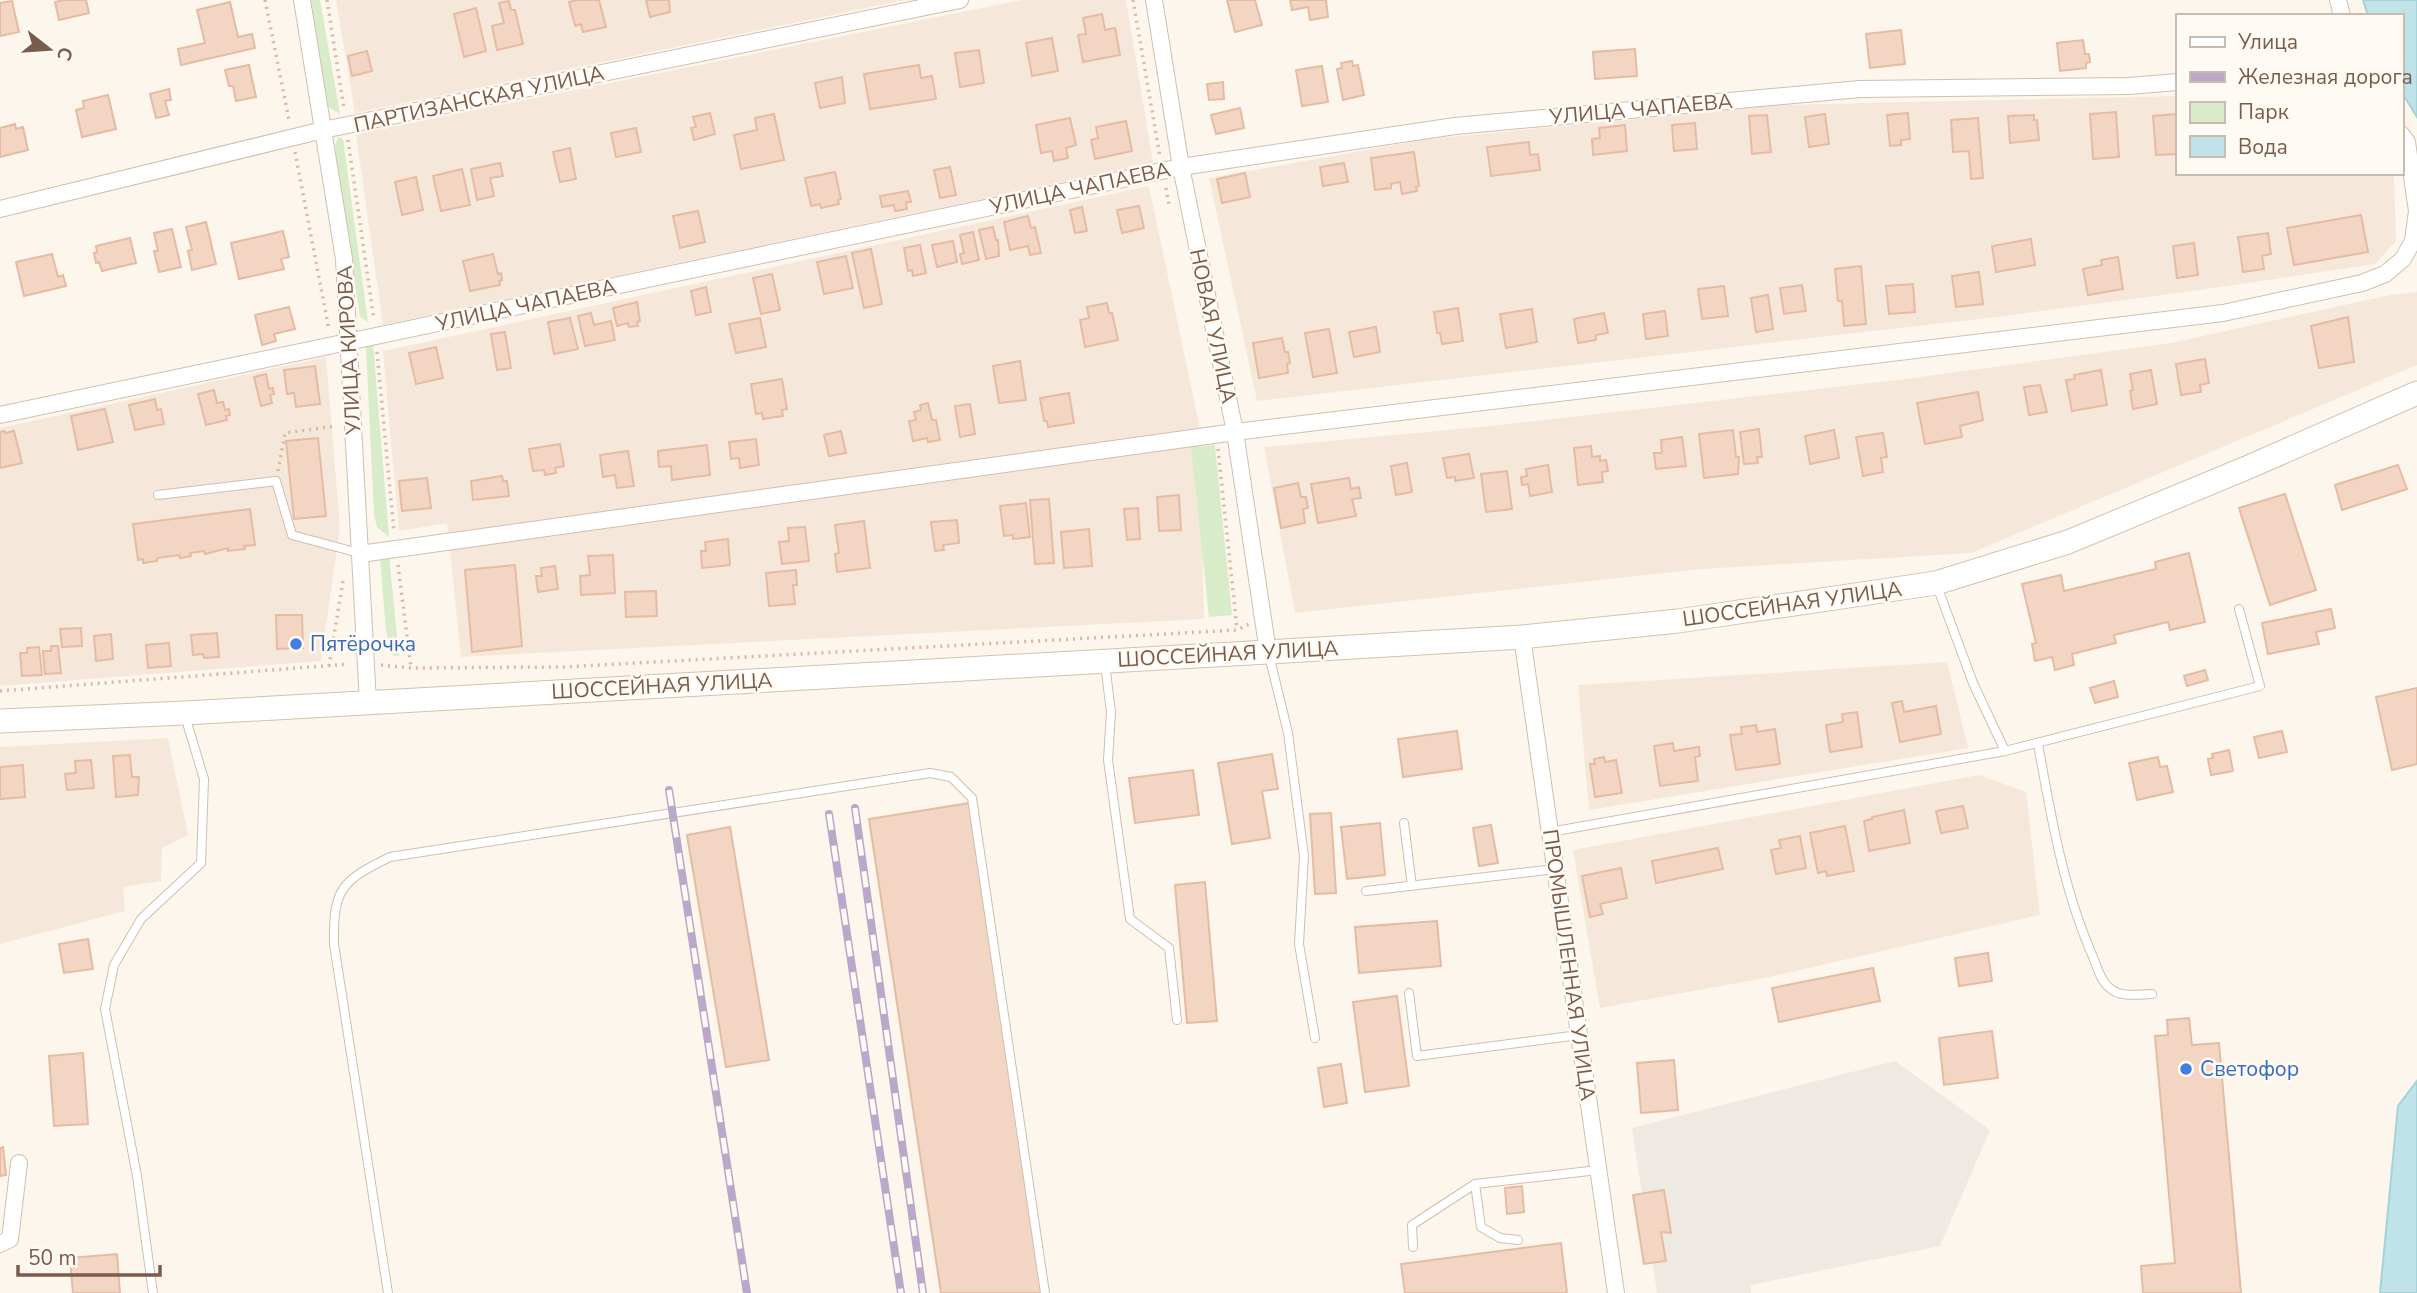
<svg xmlns="http://www.w3.org/2000/svg" width="2417" height="1293" font-family="'Nunito Sans',sans-serif">
<style>
.residential{fill:#f5e8da}
.industrial{fill:#efe9e4}
.green{fill:#d8ecc9}
.water{fill:#bfe3e8;stroke:#a5d3da;stroke-width:2}
.building{fill:#f3d5c3;stroke:#e6bba3;stroke-width:2}
.lines{fill:none;stroke-linecap:round;stroke-linejoin:round}
.service-casing{stroke:#d1beb0;stroke-width:10}
.minor-casing{stroke:#d1beb0;stroke-width:18}
.secondary-casing{stroke:#d6c0b0;stroke-width:25}
.path{stroke:#d9b8a5;stroke-width:3.5;stroke-dasharray:2 5;stroke-linecap:butt}
.service{stroke:#fff;stroke-width:8}
.minor{stroke:#fff;stroke-width:16}
.secondary{stroke:#fff;stroke-width:23}
.rail-casing{stroke:#b9a8c9;stroke-width:8}
.rail{stroke:#fffaf3;stroke-width:5;stroke-dasharray:16;stroke-linecap:butt}
.shop-dot{fill:#3f7fe0;stroke:#fffaf3;stroke-width:2.5}
.labels{text-anchor:middle;dominant-baseline:central;stroke-width:5;stroke-linejoin:round;paint-order:stroke}
.street-label{font-size:21px;fill:#7a5c4d;stroke:#fffaf3}
.shop-label{font-size:21px;fill:#366cbe;stroke:#fffaf3;text-anchor:start}
</style>
<rect width="100%" height="100%" fill="#fdf6ec"/>
<path class="residential" d="M336 0H905L355 113Z
M1022 0H1126L1153 163 383 325 356 134Z
M2177 96V173H2394L2396 241 2375 264 2200 290 1997 317 1257 401 1209 178 1428 139 1781 105Z
M1149 186 1199 424 1204 619 461 657 447 523 399 531 383 351Z
M2417 292V365L1971 553 1702 569 1295 613 1264 447 1491 426 1898 380 2171 343 2390 295Z
M326 357 340 527 321 661 0 686V428Z
M1947 662 1968 748 1589 810 1578 685Z
M168 738 188 835 162 848 161 881 123 887 125 911 0 944V747Z
M1979 775 2026 792 2040 915 1765 978 1600 1008 1573 850Z"/>
<path class="industrial" d="M1895 1061 1990 1130 1940 1246 1751 1285V1293H1657L1632 1128Z"/>
<path class="green" d="M311 0H320L340 114 328 107Z
M338 137 343 139 368 322 360 317 335 146Z
M369 343H373L389 537 377 527 374 515 366 347Z
M1215 445 1232 615 1209 617 1191 447Z
M389 556 399 656H393L386 631 380 558Z"/>
<path class="water" d="M2363 0H2417V117L2401 91V16H2368Z
M2417 1081V1293H2380L2398 1106Z"/>
<path class="building" d="M64 0H86L89 13 59 20 55 2Z
M577 0H599L606 27 583 32 581 24 575 26 569 2Z
M646 0H669L670 12 650 17Z
M1227 0H1255L1262 25 1235 32Z
M1290 0H1326L1328 17 1310 20 1308 7 1292 10Z
M12 1 19 32 0 36V3Z
M509 1 511 10H515L523 44 497 50 492 26 504 23 499 3Z
M230 2 238 37 252 34 255 48 181 65 178 49 205 43 197 10Z
M476 8 486 51 464 57 454 14Z
M1102 14 1105 30 1115 28 1120 55 1083 62 1078 35 1086 34 1083 18Z
M1901 30 1905 64 1870 68 1866 34Z
M1052 38 1058 71 1032 76 1026 43Z
M2083 40 2085 54H2089L2090 62 2086 63V68L2060 71 2057 43Z
M1635 49 1637 76 1595 79 1593 52Z
M979 50 984 83 960 87 955 53Z
M367 51 372 71 352 76 348 56Z
M1352 61 1353 66 1358 65 1364 95 1343 100 1337 69 1342 68 1341 63Z
M249 65 256 97 236 101 233 86H229L225 70Z
M919 65 921 78 932 76 936 99 870 109 864 74Z
M1322 66 1328 102 1302 106 1296 70Z
M842 77 845 103 820 108 815 83Z
M1223 82 1224 99 1209 100 1207 84Z
M169 89 171 100 165 101 169 115 156 118 150 94Z
M108 95 116 129 82 137 76 110 84 108 83 101Z
M1240 108 1244 128 1216 134 1211 115Z
M2116 112 2119 157 2093 159 2090 114Z
M710 113 715 134 694 140 691 128 696 127 693 117Z
M1908 113 1910 139 1901 140V145L1890 146 1887 115Z
M774 114 784 160 741 169 734 135 757 130 755 118Z
M1825 114 1829 144 1809 147 1805 117Z
M2177 114V154L2156 155 2153 116Z
M1767 115 1771 152 1752 154 1749 116Z
M2034 115V120H2037L2039 140 2010 143 2008 116Z
M1070 118 1076 145 1066 148 1068 158 1054 161 1052 151 1041 153 1036 125Z
M1978 118 1983 178 1971 179 1969 151 1953 152 1951 120Z
M1126 121 1132 151 1095 159 1091 140 1098 138 1096 127Z
M1695 123 1697 149 1674 151 1672 125Z
M15 124 16 129 23 127 28 150 0 157V128Z
M1625 125 1627 151 1593 155 1592 139 1600 138 1599 128Z
M636 128 641 152 616 157 611 133Z
M1529 142 1530 155 1538 154 1540 170 1491 176 1487 147Z
M570 148 576 179 560 182 553 152Z
M1414 152 1419 186 1416 187 1417 191 1402 194 1400 182 1391 184V188L1375 190 1371 158Z
M500 163 503 176 490 178 494 196 477 200 471 169Z
M1344 163 1348 182 1323 186 1320 167Z
M950 167 956 195 940 198 934 170Z
M462 169 470 205 441 211 433 176Z
M835 172 841 199 838 200 839 204 821 208 820 204 811 206 805 178Z
M1245 173 1250 197 1222 203 1217 179Z
M416 177 423 210 402 215 395 182Z
M908 191 911 202H906L907 209 895 211 894 205 882 207 880 196Z
M1139 206 1144 228 1122 233 1117 210Z
M1082 207 1087 231 1075 233 1070 210Z
M698 211 705 242 680 248 673 216Z
M2361 215 2368 252 2294 265 2287 228Z
M1028 216 1031 228 1035 227 1041 253 1030 255 1028 246 1010 250 1004 222Z
M206 222 216 264 192 270 188 251 192 250 186 227Z
M993 227 996 240H998L999 256 986 259 979 230Z
M172 229 181 267 159 272 154 251H158L154 233Z
M283 231 289 257 281 259 284 269 239 279 231 243Z
M973 232 979 260 962 264 960 254 964 253 960 235Z
M2268 233 2271 254 2262 256 2264 269 2243 272 2238 237Z
M130 238 136 263 102 271 99 262 96 263 94 253 97 252 96 246Z
M2031 239 2035 265 1996 272 1992 246Z
M953 241 957 262 937 267 932 245Z
M2194 243 2198 275 2177 278 2173 246Z
M920 245 926 273 913 276 912 270 908 271 904 248Z
M871 249 882 304 864 308 852 253Z
M52 254 58 277 63 275 66 286 24 296 16 262Z
M493 254 498 274 501 273 502 280 499 281 500 285 470 291 463 261Z
M846 256 853 288 824 294 817 262Z
M2118 257 2123 289 2088 295 2083 269 2102 265 2101 260Z
M1861 266 1866 324 1844 326 1842 301H1838L1835 269Z
M1979 272 1983 304 1956 307 1952 276Z
M772 274 780 310 761 314 753 278Z
M1913 284 1915 312 1889 314 1886 286Z
M1802 285 1806 311 1784 314 1780 288Z
M1724 286 1728 316 1702 319 1698 289Z
M706 287 711 312 696 315 691 291Z
M1768 295 1773 329 1756 332 1751 298Z
M637 302 640 321 637 322 638 326 629 327 628 323 617 326 613 308Z
M1107 303 1109 313H1112L1118 340 1085 347 1080 320 1089 318 1087 307Z
M289 307 295 329 274 334 276 341 262 345 255 315Z
M1458 308 1463 341 1442 344 1440 333H1437L1434 312Z
M1532 309 1537 342 1506 348 1500 314Z
M1665 311 1668 336 1646 339 1643 314Z
M591 313 594 325 611 321 615 340 585 346 578 316Z
M1604 313 1608 333 1596 335V340L1578 343 1574 319Z
M2348 317 2354 362 2319 368 2311 326Z
M570 318 578 349 554 354 548 322Z
M760 318 766 347 736 353 729 324Z
M1376 327 1380 352 1354 357 1349 332Z
M1329 329 1337 373 1313 377 1305 333Z
M505 332 511 368 497 370 491 334Z
M1282 338 1285 352H1288L1290 363 1287 364 1288 373 1259 378 1253 343Z
M436 347 443 378 416 384 409 353Z
M2205 359 2209 383 2200 385 2201 392 2181 395 2176 364Z
M1020 361 1026 400 999 403 993 366Z
M315 366 320 404 296 407 294 393 287 394 284 370Z
M2101 370 2107 405 2072 411 2066 380 2075 379 2074 375Z
M2151 370 2157 404 2133 409 2130 391 2133 390 2130 374Z
M266 374 269 389 273 388 274 394 270 395 272 403 261 406 254 377Z
M782 379 787 409 782 410 783 416 763 419 762 413 756 414 751 384Z
M2040 385 2047 412 2029 415 2024 387Z
M214 390 217 403 223 402 225 410 229 409 230 415 226 416 227 420 206 425 198 394Z
M1978 392 1983 420 1960 426 1962 437 1925 444 1917 403Z
M1069 393 1074 423 1048 427 1047 421H1044L1040 398Z
M155 399 157 410 161 409 164 424 135 430 129 405Z
M928 403 932 420H936L940 440 928 442 927 438 913 441 909 421 916 420 914 412 921 410 920 405Z
M970 404 975 434 960 437 955 406Z
M105 409 113 442 78 450 71 416Z
M1759 429 1762 457H1757L1758 463 1744 464 1740 432Z
M1733 430 1736 457H1739L1738 474 1704 478 1699 434Z
M1834 430 1839 458 1810 464 1805 436Z
M4 431 5 433 14 431 22 463 0 468V432Z
M841 431 846 453 829 456 824 435Z
M1883 433 1887 457 1881 458 1883 472 1863 476 1856 437Z
M1682 437 1686 466 1656 469 1654 453H1662L1661 440Z
M318 438 326 516 294 519 286 441Z
M756 439 759 465 740 468 739 458 731 459 729 442Z
M560 444 564 466 555 468 556 473 545 475 544 470 533 471 529 449Z
M707 445 710 475 672 480 671 466 659 467 658 451Z
M1591 446 1592 457 1600 456V461L1606 460 1608 471 1602 472 1603 482 1578 485 1574 448Z
M628 451 634 486 617 488 615 475 603 477 600 455Z
M1469 454 1474 478 1455 481V477L1447 478 1443 458Z
M1407 463 1412 492 1396 495 1391 466Z
M1548 465 1552 492 1530 496 1528 484 1522 485 1521 477 1527 476 1526 469Z
M2398 465 2407 489 2342 510 2335 485Z
M1507 471 1512 509 1486 512 1481 474Z
M502 476 503 481H507L509 496 473 500 471 481Z
M427 478 431 508 402 511 399 481Z
M1349 478 1351 489 1359 487 1361 498 1352 499 1356 516 1318 523 1311 484Z
M1298 483 1301 497H1306L1308 508 1303 509 1305 523 1281 528 1274 488Z
M2285 494 2316 590 2270 605 2239 508Z
M1179 495 1181 530 1159 531 1157 497Z
M1049 499 1054 563 1035 564 1030 500Z
M1026 503 1030 537 1013 539V535L1004 536 1000 506Z
M1138 508 1140 539 1127 540 1124 509Z
M250 509 255 545 244 546 245 549 228 551V548L205 554 204 551 190 553 191 556 180 558 179 555 157 558V561L143 563V559L138 560 133 524Z
M957 520 959 543 943 545 944 550 935 551 931 522Z
M864 521 870 568 837 572 835 554 839 553 835 525Z
M805 527 809 561 782 564 779 542 789 541 788 528Z
M1089 529 1092 566 1064 568 1061 532Z
M728 539 730 565 702 568 701 551H706L705 542Z
M2189 553 2205 622 2170 630 2168 622 2114 635 2116 643 2072 654 2074 665 2055 670 2052 657 2035 661 2032 644 2036 643 2022 584 2061 575 2064 591 2156 569 2155 562Z
M613 555 615 593 581 595 580 576 590 575 588 556Z
M515 565 522 646 472 652 465 570Z
M555 566 558 589 538 592 536 576H542L541 568Z
M796 570 797 585H793L795 604 769 606 766 573Z
M656 591 657 616 626 617 625 592Z
M2331 609 2335 628 2316 632 2319 644 2268 654 2262 623Z
M276 615H302L303 648 277 649Z
M81 628 82 646 62 647 60 629Z
M217 633 219 657 204 658 203 654 193 655 191 635Z
M111 634 113 659 96 661 94 636Z
M169 643 171 666 148 668 146 645Z
M51 646H58L61 673 45 674 43 651H51Z
M39 647 42 675 22 676 20 653H27V648Z
M2205 670 2208 680 2187 686 2184 676Z
M2114 681 2118 697 2095 703 2090 688Z
M2417 688V764L2392 770 2376 697Z
M1902 701 1904 712 1936 706 1941 734 1900 742 1892 703Z
M1857 712 1862 747 1830 752 1826 725 1843 722 1842 714Z
M1756 725 1757 732 1775 729 1780 764 1736 770 1730 735 1742 734 1741 727Z
M1457 731 1462 769 1403 777 1398 739Z
M2282 731 2287 752 2259 758 2254 737Z
M1673 743 1674 751 1699 747 1700 756 1695 757 1698 781 1660 786 1654 746Z
M2229 750 2233 771 2211 775 2208 759 2213 758 2212 754Z
M1272 754 1278 789 1262 791 1270 838 1232 844 1218 763Z
M130 755 132 777H139L138 795 116 797 113 756Z
M1604 757 1605 762 1616 760 1622 793 1595 797 1590 764H1595L1594 759Z
M2158 757 2160 767 2167 766 2173 792 2137 800 2129 763Z
M91 760 94 788 67 790 65 774 76 773 75 761Z
M23 765 25 797 0 799V767Z
M1193 770 1199 815 1135 823 1129 778Z
M970 803 1044 1293H941L869 819Z
M1963 806 1968 828 1941 833 1936 811Z
M1904 810 1910 843 1869 851 1864 821 1872 819V817Z
M1331 813 1336 893 1315 894 1310 814Z
M1380 823 1385 875 1347 879 1341 827Z
M1491 825 1498 863 1479 866 1473 828Z
M1845 826 1854 871 1827 876 1826 871 1818 873 1810 833Z
M730 827 769 1060 726 1067 687 835Z
M1800 836 1806 868 1776 874 1771 850 1781 848 1779 840Z
M1718 848 1723 869 1656 883 1652 861Z
M1621 868 1627 898 1600 904 1603 914 1590 917 1582 876Z
M1205 882 1217 1021 1187 1023 1175 885Z
M1437 921 1441 966 1359 973 1355 927Z
M88 939 93 969 64 973 59 944Z
M1988 953 1992 981 1959 986 1955 958Z
M1873 968 1880 1001 1779 1022 1772 988Z
M1397 996 1409 1086 1365 1092 1353 1002Z
M2189 1018 2192 1045 2219 1043 2241 1293H2143L2141 1266 2175 1263 2155 1036 2168 1035 2167 1020Z
M1992 1031 1998 1078 1944 1085 1939 1038Z
M83 1053 88 1124 54 1126 49 1056Z
M1674 1060 1678 1110 1641 1113 1637 1063Z
M1341 1064 1347 1103 1324 1107 1318 1068Z
M3 1147 6 1175 0 1176V1148Z
M1522 1186 1524 1212 1507 1214 1505 1188Z
M1664 1190 1671 1233 1661 1232 1666 1261 1644 1264 1633 1195Z
M1561 1243 1567 1293H1405L1401 1264Z
M117 1254 120 1293H73L70 1258Z"/>
<g class="lines">
<defs>
<path id="service" d="M158 495 276 481 292 535 359 553
M1937 586 1973 683 2005 751 2260 686 2239 609
M1269 655 1288 733 1304 856 1299 944 1315 1038
M1105 664 1111 712 1108 760 1130 919 1169 948 1177 1020
M2038 744C2051 816 2063 889 2093 957 2097 967 2101 982 2111 989 2121 998 2140 994 2152 994
M1404 823 1412 886
M1550 832 2005 751
M1366 891 1555 869
M1409 993 1417 1056 1579 1035
M1475 1184 1481 1227 1500 1238 1518 1240
M1413 1247 1412 1225 1475 1184 1598 1170
M153 1293 137 1176 105 1009 114 965 141 919 201 863 204 779 185 716
M388 1293 334 944C333 889 341 881 390 857L930 773 951 777 972 798 1045 1293"/>
<path id="minor" d="M302 0 344 259 368 703
M1154 0 1181 167 1235 432 1268 652
M2338 0 2342 16
M0 209 323 130 960 0
M0 415 1181 167 1455 126 1860 89 2129 86 2177 82
M360 554 1235 432 2223 313 2362 283 2385 274 2403 259 2413 241 2417 211 2407 142 2401 134
M1522 637 1616 1293
M0 1244 10 1239 19 1163"/>
<path id="secondary" d="M0 721 185 713 1268 652 1522 637 1678 621 1936 583 2068 542 2251 466 2417 393"/>
</defs>
<use href="#service" class="service-casing"/>
<use href="#minor" class="minor-casing"/>
<use href="#secondary" class="secondary-casing"/>
<path class="path" d="M265 0 289 120
M327 0 344 109
M1133 0 1160 157
M348 140 374 320
M295 152 329 330
M1166 188 1169 205
M377 352 394 532
M1218 449 1237 629
M278 471 285 433 336 426
M398 565 411 668
M381 665 411 668 563 667 1237 630 1249 624
M329 666 343 581
M0 691 349 664"/>
<use href="#service" class="service"/>
<use href="#minor" class="minor"/>
<use href="#secondary" class="secondary"/>
<defs>
<path id="rail" d="M669 790 747 1293
M855 808 923 1293
M829 814 901 1293"/>
</defs>
<use href="#rail" class="rail-casing"/>
<use href="#rail" class="rail"/>
</g>
<g class="shop-dot">
<circle cx="296" cy="644" r="7"/>
<circle cx="2186" cy="1069" r="7"/>
</g>
<g class="labels">
<g class="street-label">
<text transform="translate(479 99) rotate(-12)">ПАРТИЗАНСКАЯ УЛИЦА</text>
<text transform="translate(1641 109) rotate(-5)">УЛИЦА ЧАПАЕВА</text>
<text transform="translate(1080 188) rotate(-12)">УЛИЦА ЧАПАЕВА</text>
<text transform="translate(526 305) rotate(-12)">УЛИЦА ЧАПАЕВА</text>
<text transform="translate(1213 326) rotate(78)">НОВАЯ УЛИЦА</text>
<text transform="translate(349 350) rotate(-93)">УЛИЦА КИРОВА</text>
<text transform="translate(1792 604) rotate(-8)">ШОССЕЙНАЯ УЛИЦА</text>
<text transform="translate(1228 654) rotate(-3)">ШОССЕЙНАЯ УЛИЦА</text>
<text transform="translate(662 686) rotate(-3)">ШОССЕЙНАЯ УЛИЦА</text>
<text transform="translate(1569 965) rotate(82)">ПРОМЫШЛЕННАЯ УЛИЦА</text>
</g>
<g class="shop-label">
<text x="310" y="644">Пятёрочка</text>
<text x="2200" y="1069">Светофор</text>
</g>
</g>
<rect x="2176" y="14" width="228" height="161" fill="#fffaf3" stroke="#cabbb1" stroke-width="2"/>
<rect x="2190" y="37" width="35" height="10" fill="#ffffff" stroke="#cabbb1" stroke-width="2"/>
<text x="2238" y="49" font-size="21" fill="#7a5c4d">Улица</text>
<rect x="2190" y="72" width="35" height="10" fill="#b9a8c9" stroke="#cabbb1" stroke-width="2"/>
<text x="2238" y="84" font-size="21" fill="#7a5c4d">Железная дорога</text>
<rect x="2190" y="102" width="35" height="21" fill="#d8ecc9" stroke="#cabbb1" stroke-width="2"/>
<text x="2238" y="119" font-size="21" fill="#7a5c4d">Парк</text>
<rect x="2190" y="136" width="35" height="21" fill="#bfe3e8" stroke="#cabbb1" stroke-width="2"/>
<text x="2238" y="154" font-size="21" fill="#7a5c4d">Вода</text>
<g transform="translate(49 49) rotate(107)" stroke="#fffaf3" stroke-width="5" paint-order="stroke">
<path d="M0-5L12 26L0 18L-12 26Z" fill="#7a5c4d"/>
<text y="-10" font-size="19" font-weight="bold" text-anchor="middle" fill="#7a5c4d">С</text>
</g>
<path d="M18 1265v10h142v-10" fill="none" stroke="#7a5c4d" stroke-width="3.5"/>
<text x="28" y="1265" font-size="21" fill="#7a5c4d" stroke="#fffaf3" stroke-width="5" paint-order="stroke">50 m</text>
</svg>
